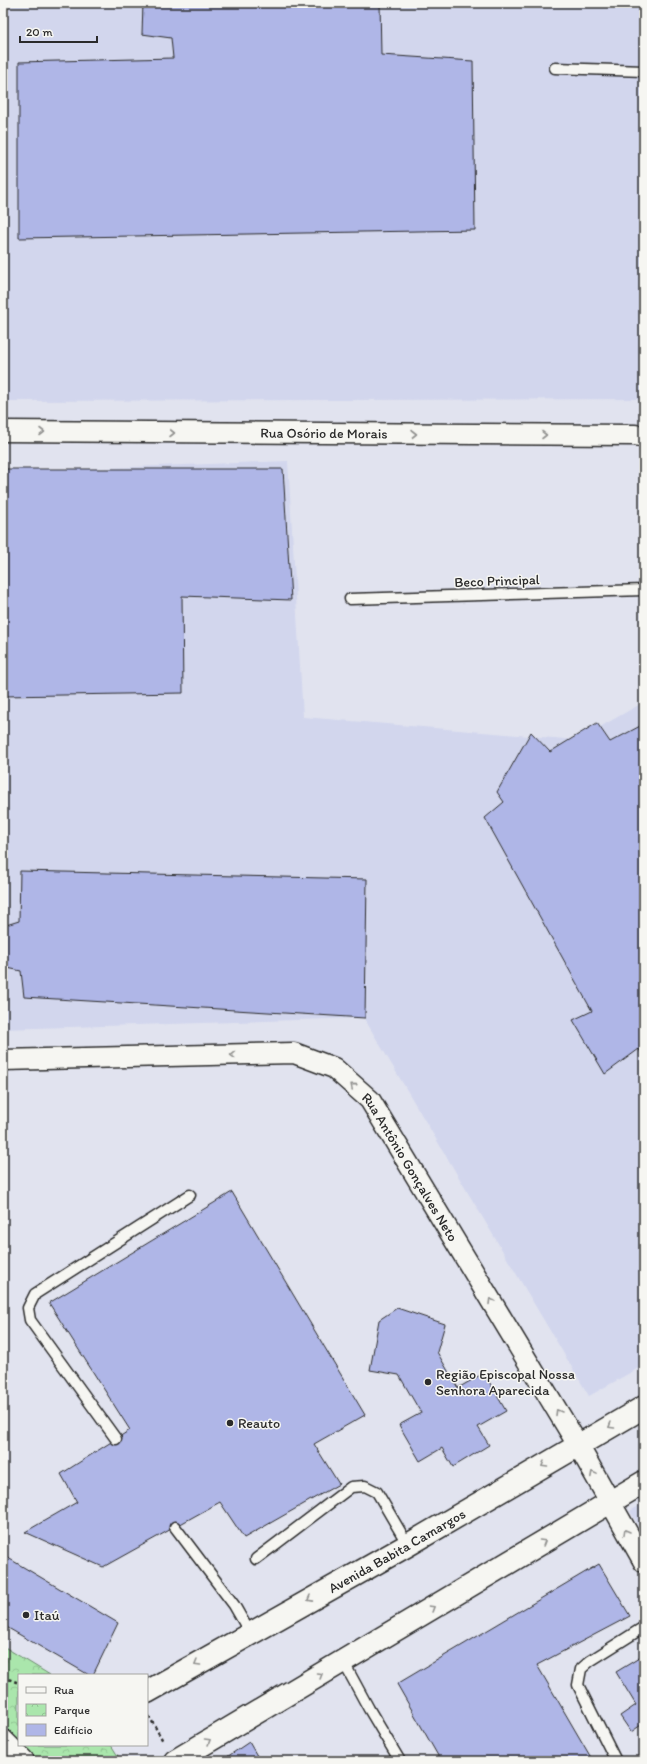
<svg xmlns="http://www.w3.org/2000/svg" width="647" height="1764" font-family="Itim,sans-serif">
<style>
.built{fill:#d2d6ed}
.park{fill:url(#park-crowns);stroke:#6a886c}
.building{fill:#afb6e7;stroke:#2b2b2b}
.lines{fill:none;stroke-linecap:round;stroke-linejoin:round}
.service-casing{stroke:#2b2b2b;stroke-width:13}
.minor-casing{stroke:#2b2b2b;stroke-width:23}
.secondary-casing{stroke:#2b2b2b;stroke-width:25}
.path{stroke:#2b2b2b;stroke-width:2.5;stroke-dasharray:3 3;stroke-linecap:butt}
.service{stroke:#f6f6f2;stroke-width:10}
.minor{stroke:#f6f6f2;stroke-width:20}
.secondary{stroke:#f6f6f2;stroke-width:22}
.oneway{stroke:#90908e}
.poi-dot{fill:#2b2b2b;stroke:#f6f6f2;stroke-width:1.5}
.labels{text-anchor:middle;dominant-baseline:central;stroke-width:3;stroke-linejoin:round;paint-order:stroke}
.street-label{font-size:14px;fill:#2b2b2b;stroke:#f6f6f2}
.poi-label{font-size:14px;fill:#2b2b2b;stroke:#f6f6f2;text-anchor:start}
</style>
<defs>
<pattern id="park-crowns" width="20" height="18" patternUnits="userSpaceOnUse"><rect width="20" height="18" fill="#aae6ac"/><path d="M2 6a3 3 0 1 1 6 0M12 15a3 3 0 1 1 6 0" fill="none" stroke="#92c594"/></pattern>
</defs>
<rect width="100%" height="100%" fill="#e1e3ef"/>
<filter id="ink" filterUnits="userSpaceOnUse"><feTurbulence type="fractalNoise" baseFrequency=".025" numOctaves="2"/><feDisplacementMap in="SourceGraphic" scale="8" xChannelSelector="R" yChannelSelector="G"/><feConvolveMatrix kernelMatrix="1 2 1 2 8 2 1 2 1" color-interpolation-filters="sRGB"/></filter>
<g filter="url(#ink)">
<path class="built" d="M3 3H644V399L3 401Z
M288 461 303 717 577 740 644 702V1365L589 1396 364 1018 3 1029V472Z
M644 1503V1535L630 1511Z"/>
<path class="park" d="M3 1646 50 1675H19V1745H111L121 1761H3Z"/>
<path class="building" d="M143 3H380L381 55 473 61 475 230 19 238V62L173 58 171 38 142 34Z
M3 469H283L291 600 182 596 183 693 3 696Z
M597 723 610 742 644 724V1058L639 1049 605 1074 573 1020 592 1011 485 818 504 802 497 792 531 732 550 752Z
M20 871 367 879 365 1018 24 997 21 971 3 967V926L19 921Z
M232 1192 365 1415 314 1444 339 1484 244 1538 220 1502 103 1567 25 1532 77 1502 61 1474 130 1430 49 1303Z
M397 1308 445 1324 437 1352 458 1388 484 1373 506 1411 478 1427 489 1445 453 1467 442 1448 420 1461 399 1425 421 1413 399 1375 370 1370 379 1320Z
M3 1555 118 1623 93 1675H89L3 1625Z
M599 1564 630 1616 537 1665 593 1761H441L397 1684Z
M644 1655V1723L631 1732 620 1716 636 1705 616 1672Z
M249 1742 260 1761H221Z"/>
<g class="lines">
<defs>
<path id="service" d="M555 68 644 71
M350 599 644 590
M116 1439 30 1320 28 1308 35 1294 190 1195
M175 1527 234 1605 250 1633
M256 1559 351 1487 365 1486 377 1492 408 1545
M343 1661 369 1709 400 1761
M616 1761 578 1685 581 1669 590 1661 644 1627"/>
<g id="minor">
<path id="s1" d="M3 431 635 435 644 437"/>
<path id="s2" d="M3 1060 294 1053 334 1068 370 1100 578 1445 644 1562"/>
</g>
<g id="secondary">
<path id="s3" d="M147 1692 408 1545 644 1407"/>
<path d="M3 1741 23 1761"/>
<path d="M175 1761 644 1482"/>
</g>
</defs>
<use href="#service" class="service-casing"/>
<use href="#minor" class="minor-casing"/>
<use href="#secondary" class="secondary-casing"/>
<path class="path" d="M3 1677 19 1683
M149 1716 163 1741"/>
<use href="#service" class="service"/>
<use href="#minor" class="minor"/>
<use href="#secondary" class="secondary"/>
</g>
<defs><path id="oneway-chevron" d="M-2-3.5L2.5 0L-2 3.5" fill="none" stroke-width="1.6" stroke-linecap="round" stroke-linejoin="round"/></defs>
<g class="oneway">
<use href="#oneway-chevron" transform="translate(42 432)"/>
<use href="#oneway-chevron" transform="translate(172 433)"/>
<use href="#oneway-chevron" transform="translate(414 434)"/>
<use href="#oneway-chevron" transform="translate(544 435)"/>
<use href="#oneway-chevron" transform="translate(233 1055) rotate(179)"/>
<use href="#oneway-chevron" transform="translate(353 1086) rotate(-139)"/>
<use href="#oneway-chevron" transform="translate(491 1301) rotate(-121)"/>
<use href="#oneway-chevron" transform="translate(558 1412) rotate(-121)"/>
<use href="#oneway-chevron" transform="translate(611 1426) rotate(150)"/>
<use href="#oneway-chevron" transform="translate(544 1465) rotate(150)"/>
<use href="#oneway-chevron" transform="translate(593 1474) rotate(-118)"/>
<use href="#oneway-chevron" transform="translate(626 1532) rotate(-120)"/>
<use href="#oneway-chevron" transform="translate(543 1542) rotate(-31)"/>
<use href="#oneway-chevron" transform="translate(310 1599) rotate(151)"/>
<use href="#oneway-chevron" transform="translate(432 1608) rotate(-31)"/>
<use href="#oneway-chevron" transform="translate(197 1663) rotate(150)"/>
<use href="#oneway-chevron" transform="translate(320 1675) rotate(-31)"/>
<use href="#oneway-chevron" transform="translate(208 1741) rotate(-31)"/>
</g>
</g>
<g class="poi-dot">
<circle cx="428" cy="1382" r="4"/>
<circle cx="230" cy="1423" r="4"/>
<circle cx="26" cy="1615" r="4"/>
</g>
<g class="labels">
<g class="street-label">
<text stroke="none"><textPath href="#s1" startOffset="321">Rua Osório de Morais</textPath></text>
<text transform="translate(497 581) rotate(-2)">Beco Principal</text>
<text stroke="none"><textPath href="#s2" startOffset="460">Rua Antônio Gonçalves Neto</textPath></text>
<text stroke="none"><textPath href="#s3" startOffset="287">Avenida Babita Camargos</textPath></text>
</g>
<g class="poi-label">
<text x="436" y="1374">Região Episcopal Nossa<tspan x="436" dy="16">Senhora Aparecida</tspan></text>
<text x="238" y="1423">Reauto</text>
<text x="34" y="1615">Itaú</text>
</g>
</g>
<rect width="647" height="1764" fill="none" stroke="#f6f6f2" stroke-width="16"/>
<rect x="8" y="8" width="631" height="1748" fill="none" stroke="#2b2b2b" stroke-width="1.5" filter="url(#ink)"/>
<rect x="18" y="1674" width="130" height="72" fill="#f6f6f2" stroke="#a5a5a2"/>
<rect x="26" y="1687" width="20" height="6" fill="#f6f6f2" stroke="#a5a5a2"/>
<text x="54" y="1694" font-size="12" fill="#2b2b2b">Rua</text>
<rect x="26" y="1704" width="20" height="12" fill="url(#park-crowns)" stroke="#a5a5a2"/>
<text x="54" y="1714" font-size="12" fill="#2b2b2b">Parque</text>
<rect x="26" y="1724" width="20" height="12" fill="#afb6e7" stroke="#a5a5a2"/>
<text x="54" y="1734" font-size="12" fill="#2b2b2b">Edifício</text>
<path d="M20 36v6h77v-6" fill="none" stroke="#2b2b2b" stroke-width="2"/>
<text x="26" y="36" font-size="12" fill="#2b2b2b" stroke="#f6f6f2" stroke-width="3" paint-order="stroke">20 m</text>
</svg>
